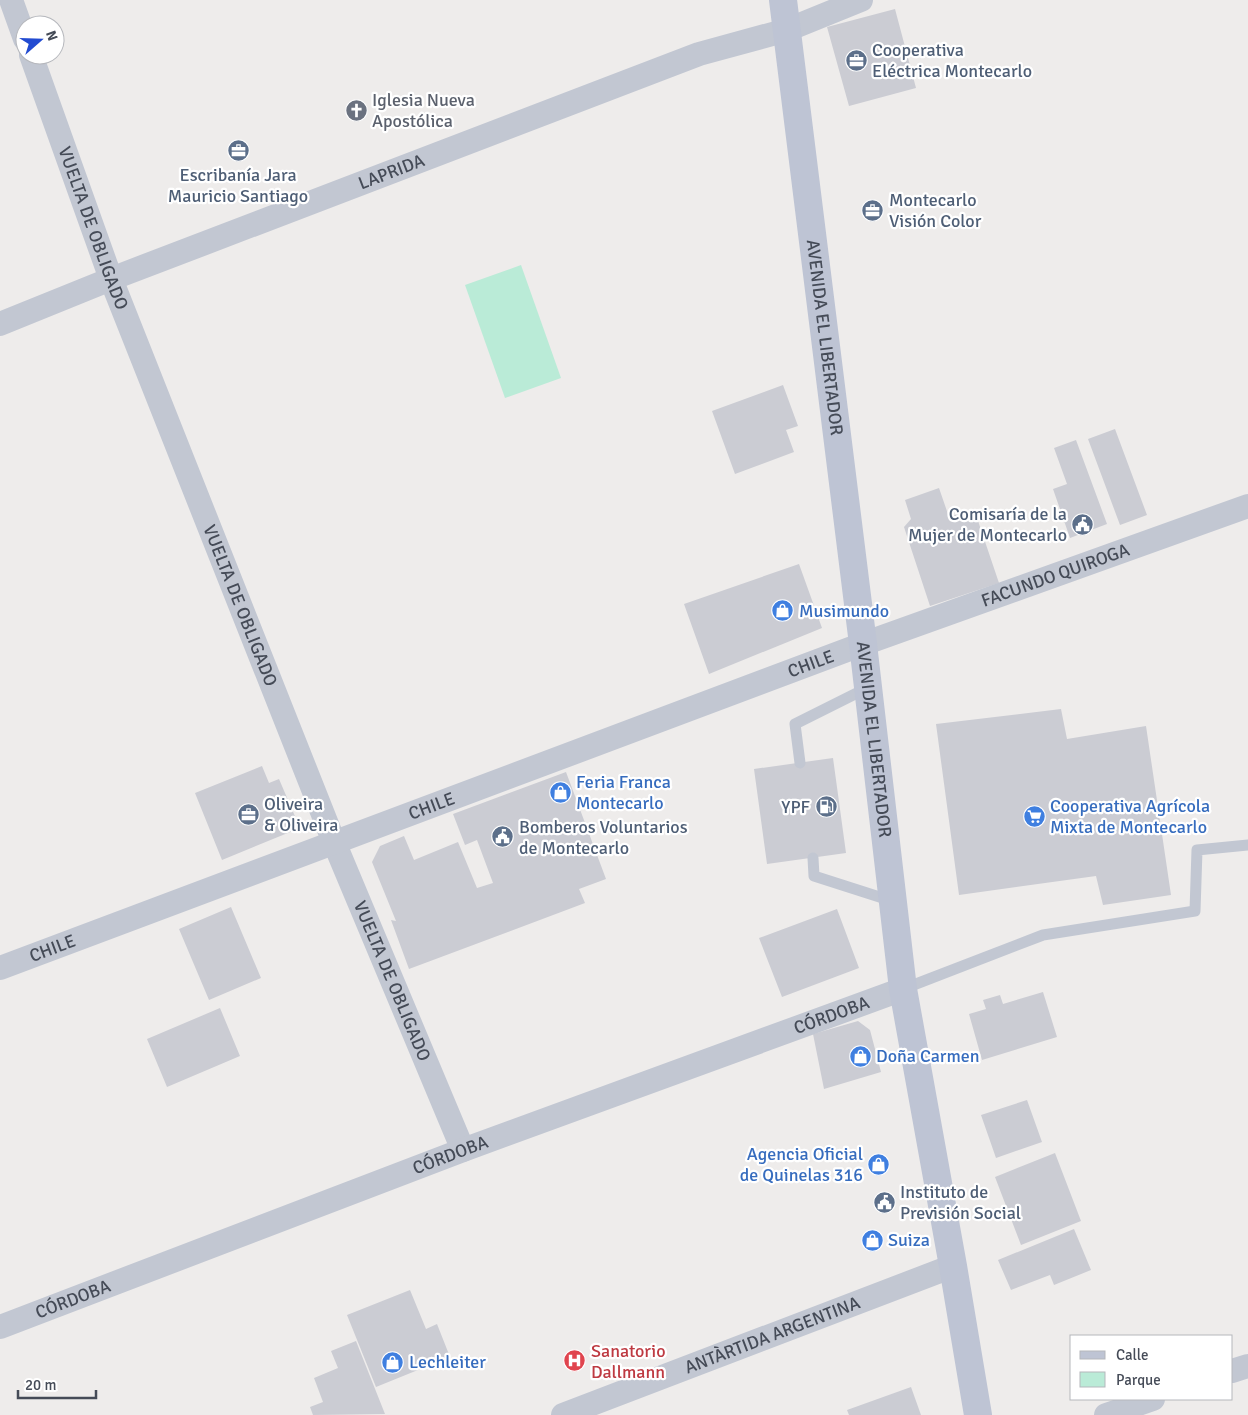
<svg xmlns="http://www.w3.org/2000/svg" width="1248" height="1415" font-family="Signika,sans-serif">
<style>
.green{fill:#baebd7}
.building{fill:#cbccd3}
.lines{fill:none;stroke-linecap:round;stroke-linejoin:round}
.service{stroke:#c2c7d2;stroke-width:11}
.minor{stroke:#c2c7d2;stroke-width:24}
.secondary{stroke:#bec4d4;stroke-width:28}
.labels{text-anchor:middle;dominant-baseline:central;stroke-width:4.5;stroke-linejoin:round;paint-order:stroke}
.service-label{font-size:18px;fill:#4e5e75;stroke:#fff;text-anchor:start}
.worship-label{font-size:18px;fill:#5b616d;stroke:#fff;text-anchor:start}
.street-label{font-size:18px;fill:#454b57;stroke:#fff}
.shop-label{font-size:18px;fill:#366cbe;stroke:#fff;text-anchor:start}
.health-label{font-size:18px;fill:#be3a42;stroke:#fff;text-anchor:start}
</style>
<rect width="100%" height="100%" fill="#eeeceb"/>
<path class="green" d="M521 265 561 378 505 398 465 285Z"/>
<path class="building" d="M895 9 916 88 849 106 827 27Z
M783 385 798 426 786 430 794 452 735 474 712 411Z
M1115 429 1147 515 1120 525 1088 439Z
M1076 440 1107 524 1070 538 1053 489 1067 484 1054 448Z
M939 488 949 517 974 509 999 583 930 606 904 527 911 519 905 500Z
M799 564 822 628 709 674 684 604Z
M1061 709 1067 739 1146 726 1171 895 1103 905 1096 876 959 895 936 724Z
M833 758 846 853 767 864 754 769Z
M262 766 269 783 279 779 300 828 222 860 195 793Z
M566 772 606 879 579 889 585 903 409 969 391 920 396 921 372 862 380 846 404 836 414 860 458 842 477 888 493 883 477 840 465 845 453 814Z
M231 907 261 978 209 1000 179 929Z
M837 909 859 968 782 997 759 938Z
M1043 992 1057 1037 982 1060 969 1014 986 1009 983 1000 1000 995 1003 1004Z
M220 1008 240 1056 167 1087 147 1039Z
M858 1021 870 1030 881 1072 824 1089 813 1034Z
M1027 1100 1042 1142 996 1158 981 1115Z
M1055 1153 1081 1221 1021 1245 995 1177Z
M1074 1229 1091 1270 1054 1285 1050 1275 1011 1290 998 1260Z
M410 1290 426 1329 437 1324 450 1357 376 1387 347 1315Z
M356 1341 385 1414 313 1415 310 1407 323 1402 314 1378 338 1368 331 1351Z
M911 1387 921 1415H849L847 1410Z"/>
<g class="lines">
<path class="service" d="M800 763 795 724 867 688
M813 858 814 876 892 901
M903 989 1043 935 1195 911 1197 850 1248 845"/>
<g class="minor">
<path d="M11 0 25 39"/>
<path id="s1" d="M31 55 111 279 334 842 463 1150"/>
<path id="s2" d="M0 324 111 279 699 54 787 30 861 0"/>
<path id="s3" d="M0 968 863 644 1248 506"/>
<path id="s4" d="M0 1327 463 1150 903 989"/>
<path d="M1232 1371 1248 1366"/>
<path id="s5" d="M563 1415 953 1266"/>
<path d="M1106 1415 1153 1399"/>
</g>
<path class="secondary" id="s6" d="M783 0 863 644 903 989 953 1266 978 1415"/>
</g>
<defs>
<symbol id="office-disc" viewBox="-11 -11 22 22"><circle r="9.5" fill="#5c6f8a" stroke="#fff"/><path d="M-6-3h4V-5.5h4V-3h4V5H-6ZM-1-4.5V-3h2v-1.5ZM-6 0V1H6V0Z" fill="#fff"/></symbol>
<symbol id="church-disc" viewBox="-11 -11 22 22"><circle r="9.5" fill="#6b7280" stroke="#fff"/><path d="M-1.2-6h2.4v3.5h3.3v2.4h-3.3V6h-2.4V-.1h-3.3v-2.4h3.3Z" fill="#fff"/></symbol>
<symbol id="civic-disc" viewBox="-11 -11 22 22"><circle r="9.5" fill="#5c6f8a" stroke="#fff"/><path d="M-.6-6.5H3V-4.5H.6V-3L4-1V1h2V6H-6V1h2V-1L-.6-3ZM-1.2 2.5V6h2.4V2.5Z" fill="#fff"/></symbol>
<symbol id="shop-disc" viewBox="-11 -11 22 22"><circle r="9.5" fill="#3f7fe0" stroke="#fff"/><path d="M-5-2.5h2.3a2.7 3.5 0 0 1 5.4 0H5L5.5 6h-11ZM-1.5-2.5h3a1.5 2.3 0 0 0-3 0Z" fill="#fff"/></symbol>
<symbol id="fuel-disc" viewBox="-11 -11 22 22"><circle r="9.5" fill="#5c6f8a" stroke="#fff"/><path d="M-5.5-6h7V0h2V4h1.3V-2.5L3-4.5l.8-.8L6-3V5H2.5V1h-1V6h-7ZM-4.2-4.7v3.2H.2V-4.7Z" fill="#fff"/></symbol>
<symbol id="supermarket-disc" viewBox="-11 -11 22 22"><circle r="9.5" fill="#3f7fe0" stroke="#fff"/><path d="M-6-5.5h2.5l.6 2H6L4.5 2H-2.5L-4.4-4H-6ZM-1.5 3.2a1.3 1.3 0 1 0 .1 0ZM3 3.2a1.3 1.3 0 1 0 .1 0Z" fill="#fff"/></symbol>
<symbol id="hospital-disc" viewBox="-11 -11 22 22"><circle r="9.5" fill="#e0444e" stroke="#fff"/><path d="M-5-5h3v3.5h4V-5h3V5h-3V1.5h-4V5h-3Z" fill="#fff"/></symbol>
</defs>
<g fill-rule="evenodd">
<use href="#office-disc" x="844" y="48" width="25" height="25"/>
<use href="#church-disc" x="344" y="98" width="25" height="25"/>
<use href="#office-disc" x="226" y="138" width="25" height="25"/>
<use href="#office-disc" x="860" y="198" width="25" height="25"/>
<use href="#civic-disc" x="1070" y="512" width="25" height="25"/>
<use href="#shop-disc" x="770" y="598" width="25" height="25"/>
<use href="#shop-disc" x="548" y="780" width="25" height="25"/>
<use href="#fuel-disc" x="814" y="794" width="25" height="25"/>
<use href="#office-disc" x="236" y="802" width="25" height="25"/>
<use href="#supermarket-disc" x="1022" y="804" width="25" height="25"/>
<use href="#civic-disc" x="490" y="824" width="25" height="25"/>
<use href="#shop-disc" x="848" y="1044" width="25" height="25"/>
<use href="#shop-disc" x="866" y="1152" width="25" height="25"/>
<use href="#civic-disc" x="872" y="1190" width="25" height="25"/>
<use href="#shop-disc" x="860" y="1228" width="25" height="25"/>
<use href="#hospital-disc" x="562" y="1348" width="25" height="25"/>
<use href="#shop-disc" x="380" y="1350" width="25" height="25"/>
</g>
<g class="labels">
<g class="service-label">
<text x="872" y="50">Cooperativa<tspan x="872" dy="21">Eléctrica Montecarlo</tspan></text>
<text x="238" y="175" text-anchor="middle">Escribanía Jara<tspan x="238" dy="21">Mauricio Santiago</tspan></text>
<text x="889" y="200">Montecarlo<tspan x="889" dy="21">Visión Color</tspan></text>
<text x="1067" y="514" text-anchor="end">Comisaría de la<tspan x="1067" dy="21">Mujer de Montecarlo</tspan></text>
<text x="264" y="804">Oliveira<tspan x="264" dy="21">&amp; Oliveira</tspan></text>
<text x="810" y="807" text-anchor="end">YPF</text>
<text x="519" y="827">Bomberos Voluntarios<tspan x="519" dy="21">de Montecarlo</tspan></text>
<text x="900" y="1192">Instituto de<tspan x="900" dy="21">Previsión Social</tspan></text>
</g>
<g class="worship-label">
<text x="372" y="100">Iglesia Nueva<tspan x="372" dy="21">Apostólica</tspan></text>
</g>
<g class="street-label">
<text stroke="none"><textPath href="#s2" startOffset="420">LAPRIDA</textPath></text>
<text stroke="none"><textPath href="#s1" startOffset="184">VUELTA DE OBLIGADO</textPath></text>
<text stroke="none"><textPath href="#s6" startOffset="340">AVENIDA EL LIBERTADOR</textPath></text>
<text stroke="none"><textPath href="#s3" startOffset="1126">FACUNDO QUIROGA</textPath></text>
<text stroke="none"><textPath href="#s1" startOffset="589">VUELTA DE OBLIGADO</textPath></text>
<text stroke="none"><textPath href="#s3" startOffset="866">CHILE</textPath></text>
<text stroke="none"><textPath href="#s6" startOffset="745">AVENIDA EL LIBERTADOR</textPath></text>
<text stroke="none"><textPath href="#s3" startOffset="461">CHILE</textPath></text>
<text stroke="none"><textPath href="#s3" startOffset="56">CHILE</textPath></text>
<text stroke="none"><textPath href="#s1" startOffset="994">VUELTA DE OBLIGADO</textPath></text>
<text stroke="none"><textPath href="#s4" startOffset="888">CÓRDOBA</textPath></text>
<text stroke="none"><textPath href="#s4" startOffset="482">CÓRDOBA</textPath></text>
<text stroke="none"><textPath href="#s4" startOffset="78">CÓRDOBA</textPath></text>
<text stroke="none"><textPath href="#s5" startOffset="224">ANTÀRTIDA ARGENTINA</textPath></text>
</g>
<g class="shop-label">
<text x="799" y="611">Musimundo</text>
<text x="576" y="782">Feria Franca<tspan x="576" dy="21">Montecarlo</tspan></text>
<text x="1050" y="806">Cooperativa Agrícola<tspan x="1050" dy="21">Mixta de Montecarlo</tspan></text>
<text x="876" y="1056">Doña Carmen</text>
<text x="863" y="1154" text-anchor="end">Agencia Oficial<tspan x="863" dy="21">de Quinelas 316</tspan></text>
<text x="888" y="1240">Suiza</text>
<text x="409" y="1362">Lechleiter</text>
</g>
<g class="health-label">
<text x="591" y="1351">Sanatorio<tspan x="591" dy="21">Dallmann</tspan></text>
</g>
</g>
<rect x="1070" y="1335" width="162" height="65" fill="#ffffff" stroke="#b5b7bc"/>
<rect x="1080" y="1351" width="25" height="8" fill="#bec4d4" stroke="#b5b7bc"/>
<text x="1116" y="1360" font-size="15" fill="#454b57">Calle</text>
<rect x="1080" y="1372" width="25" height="15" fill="#baebd7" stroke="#b5b7bc"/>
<text x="1116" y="1385" font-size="15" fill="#454b57">Parque</text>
<g transform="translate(40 40) rotate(70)"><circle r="24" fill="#ffffff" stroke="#b5b7bc"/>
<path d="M0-4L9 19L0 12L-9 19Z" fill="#224bd1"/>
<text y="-8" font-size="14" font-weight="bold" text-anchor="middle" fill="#454b57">N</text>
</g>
<path d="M18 1390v8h78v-8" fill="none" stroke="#454b57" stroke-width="2.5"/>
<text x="25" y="1390" font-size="15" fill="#454b57" stroke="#ffffff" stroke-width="4" paint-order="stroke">20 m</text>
</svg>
